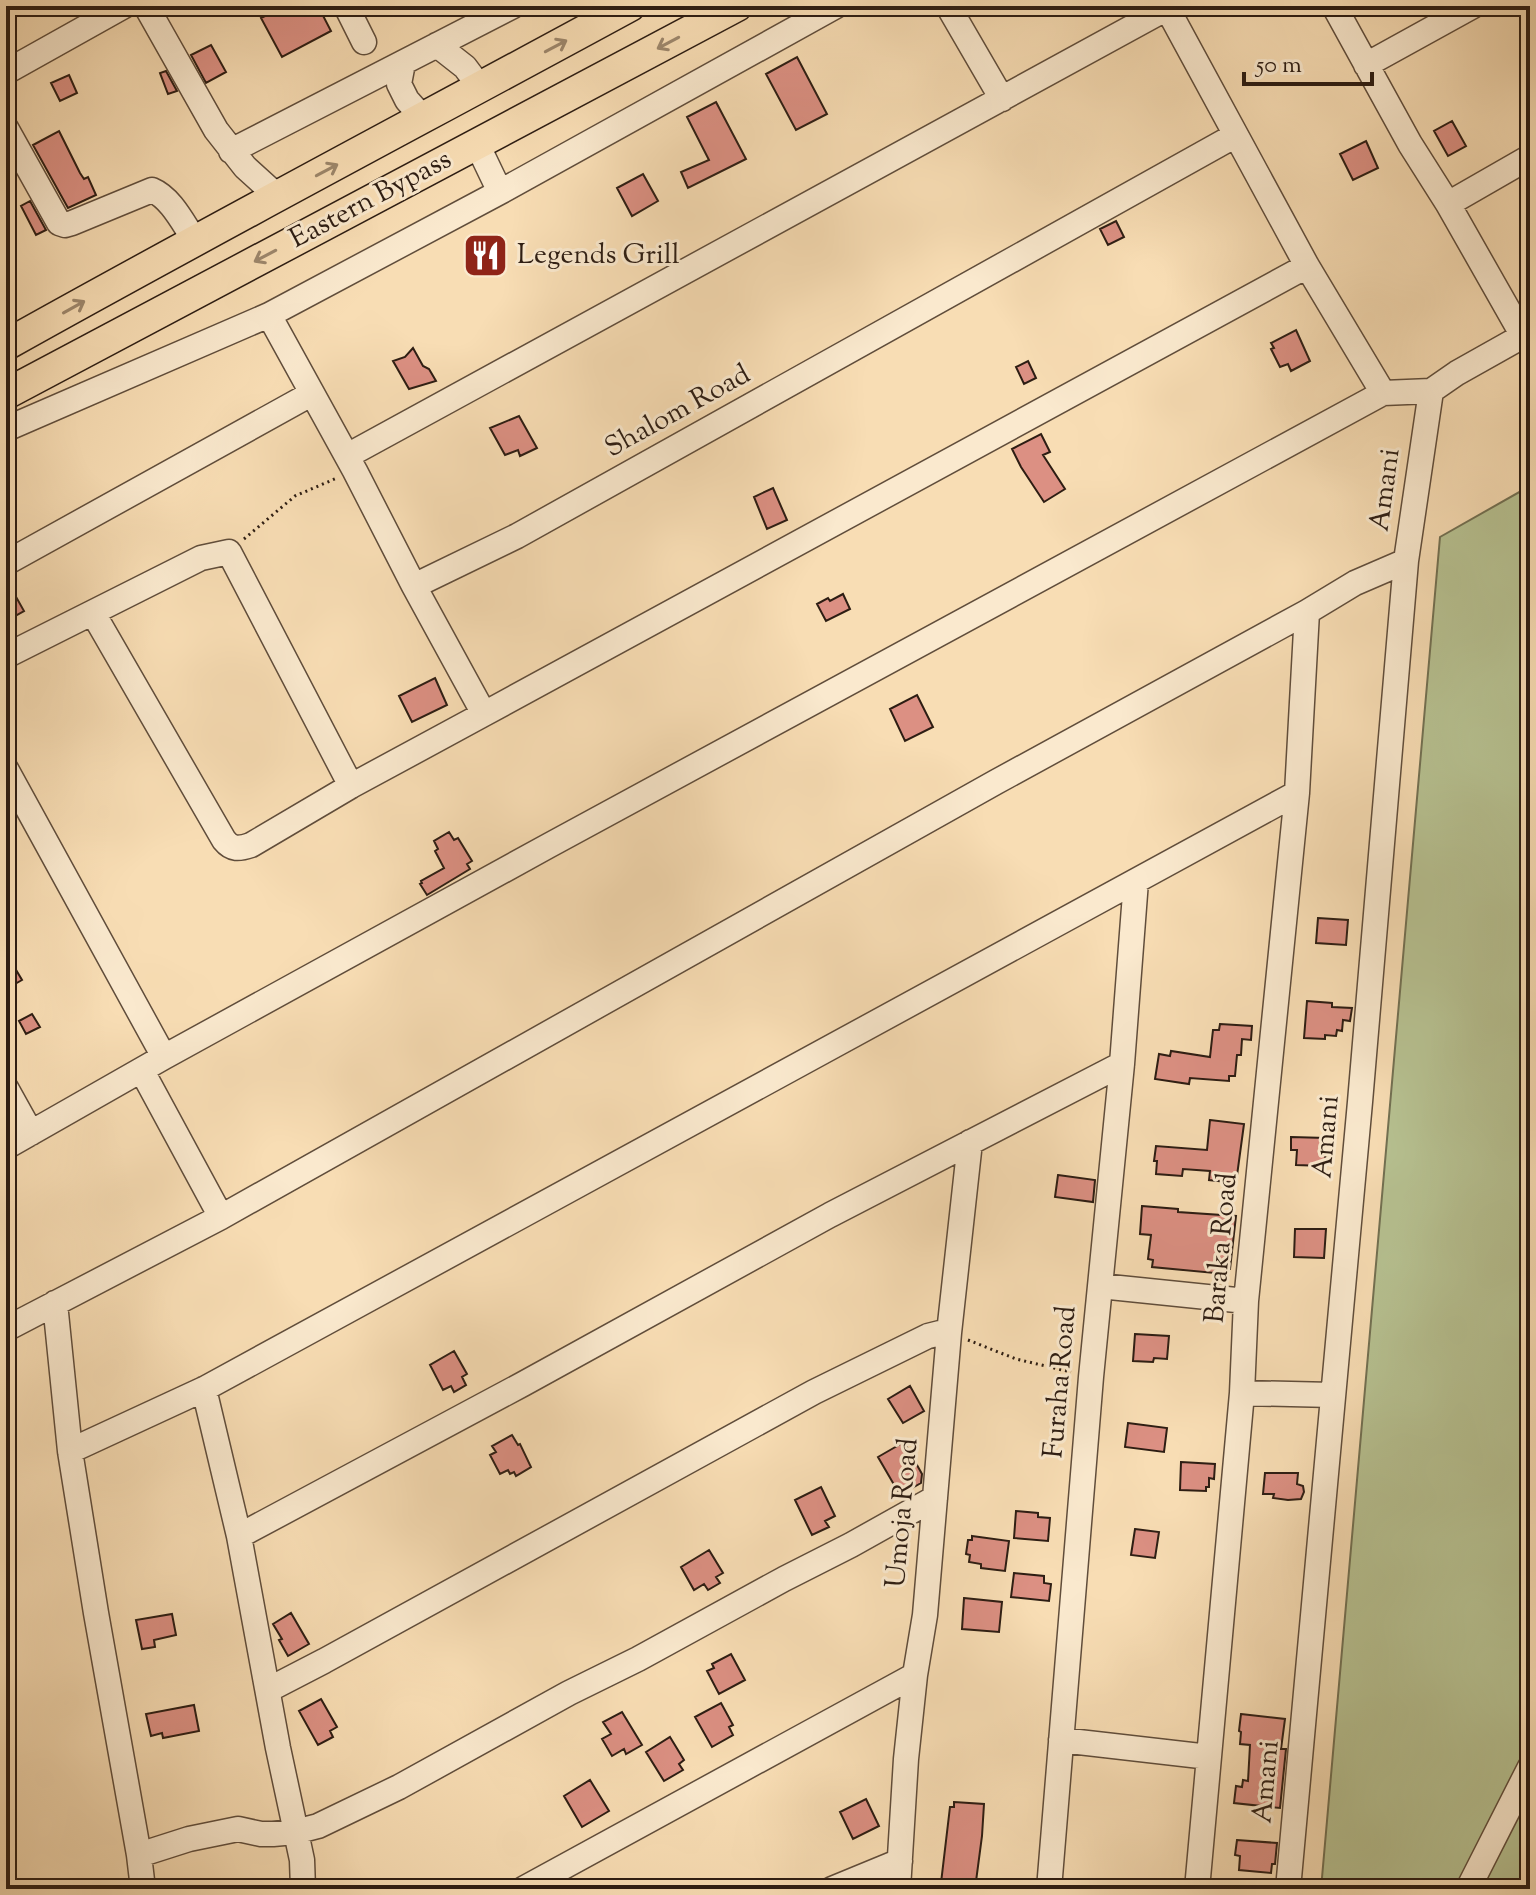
<svg xmlns="http://www.w3.org/2000/svg" width="1536" height="1895" font-family="'Sorts Mill Goudy',serif">
<style>
.green{fill:#b7c292;stroke:#727052;stroke-width:2}
.building{fill:#dc9083;stroke:#2d1d13;stroke-width:2}
.lines{fill:none;stroke-linecap:round;stroke-linejoin:round}
.minor-casing{stroke:#604d3b;stroke-width:27}
.major-casing{stroke:#2d1d13;stroke-width:33}
.path{stroke:#2d1d13;stroke-width:3;stroke-dasharray:2 4;stroke-linecap:butt}
.minor{stroke:#fae9ce;stroke-width:24}
.major{stroke:#f8ddb4;stroke-width:30}
.oneway{stroke:#9d876c}
.labels{text-anchor:middle;dominant-baseline:central;stroke-width:6;stroke-linejoin:round;paint-order:stroke}
.street-label{font-size:28px;fill:#2d1d13;stroke:#fae9ce}
.poi-label{font-size:28px;fill:#2d1d13;stroke:#fae9ce;text-anchor:start}
</style>
<rect width="100%" height="100%" fill="#f8ddb4"/>
<filter id="stains"><feTurbulence type="fractalNoise" baseFrequency=".0025" numOctaves="4"/><feColorMatrix values="0 0 0 0 .2 0 0 0 0 .09 0 0 0 0 .02 0 0 0 .5 -.17"/></filter>
<radialGradient id="worn" r=".72"><stop offset=".6" stop-color="#630" stop-opacity="0"/><stop offset="1" stop-color="#630" stop-opacity=".3"/></radialGradient>
<path class="green" d="M1530 486V1889H1321L1440 537Z"/>
<path class="building" d="M285 6H318L331 31 282 57 261 18Z
M211 45 226 72 206 83 191 55Z
M797 57 827 114 796 130 766 74Z
M166 71 177 91 168 94 160 73Z
M69 75 77 93 60 101 51 83Z
M716 102 746 159 688 188 681 172 709 160 687 117Z
M1452 121 1466 146 1448 156 1434 131Z
M59 131 80 173 84 179 88 177 96 195 68 208 33 145Z
M1366 141 1378 168 1353 180 1340 154Z
M643 174 658 201 632 216 617 188Z
M30 201 46 230 36 235 21 206Z
M1116 221 1124 237 1108 245 1100 229Z
M1296 330 1310 361 1291 371 1288 364 1280 367 1271 349 1274 348 1271 343Z
M413 348 423 366 429 369 436 381 409 389 393 361 405 357Z
M1028 361 1036 378 1024 384 1016 367Z
M519 416 537 448 520 456 518 450 505 455 490 428Z
M1041 434 1050 452 1043 455 1065 489 1044 502 1021 467 1012 449Z
M773 488 787 520 767 529 754 497Z
M6 579 24 611 6 621Z
M843 594 850 609 826 621 817 604 828 598 830 601Z
M435 678 447 705 412 722 399 696Z
M917 695 933 727 905 741 890 709Z
M449 832 454 840 458 838 472 861 467 864 470 869 427 895 420 884 422 883 421 881 444 868 435 851 438 849 434 841Z
M1318 918 1348 920 1346 945 1316 943Z
M6 953 22 980 6 989Z
M1307 1001 1332 1003V1007L1352 1008 1350 1021 1343 1020 1342 1031 1337 1030 1336 1036 1325 1035V1039L1304 1038Z
M32 1014 40 1027 26 1034 19 1021Z
M1220 1024 1252 1026 1251 1040 1242 1039 1241 1055H1237L1235 1076H1229V1081L1190 1078 1189 1084 1155 1079 1159 1054 1170 1056 1171 1051 1210 1057 1213 1030H1219Z
M1210 1120 1244 1124 1236 1183 1209 1180 1210 1171 1183 1169 1182 1176 1156 1174 1157 1161H1154L1156 1146 1207 1150Z
M1291 1137 1326 1138 1325 1166 1296 1165 1297 1150H1291Z
M1058 1175 1095 1180 1093 1202 1055 1197Z
M1142 1206 1178 1209V1212L1236 1216 1230 1269H1226L1225 1274 1152 1267 1153 1260 1148 1259 1151 1235 1140 1234Z
M1295 1229H1326L1324 1258 1294 1257Z
M1135 1334 1169 1336 1167 1359 1154 1358 1153 1362 1133 1361Z
M454 1351 467 1374 462 1377 466 1385 454 1392 451 1386 443 1390 430 1365Z
M910 1386 924 1411 903 1423 888 1399Z
M1128 1423 1167 1428 1164 1452 1125 1447Z
M512 1435 518 1445 520 1444 531 1467 516 1476 514 1472 510 1474 508 1470 500 1474 490 1455 496 1452 492 1446Z
M904 1442 922 1474 921 1483 900 1495 878 1457Z
M1181 1462 1215 1464 1214 1479 1209 1478V1487H1206V1491L1180 1490Z
M1265 1473H1298L1297 1484 1303 1486 1304 1492 1301 1499 1288 1500 1273 1498 1274 1494H1263Z
M821 1487 835 1516 825 1521 829 1527 812 1535 795 1500Z
M1016 1511 1038 1513V1517L1050 1518 1048 1541 1014 1538Z
M1135 1529 1159 1532 1155 1558 1131 1555Z
M972 1536 1009 1541 1005 1571 981 1568V1564L969 1562 970 1555 966 1554 968 1540H972Z
M709 1550 723 1573 716 1577 720 1583 708 1590 704 1584 694 1590 681 1567Z
M1014 1573 1044 1576V1583L1051 1584 1049 1601 1011 1597Z
M964 1598 1002 1602 999 1632 962 1629Z
M291 1613 309 1644 288 1656 279 1640 282 1639 273 1624Z
M172 1614 176 1635 154 1640 155 1647 142 1649 136 1620Z
M731 1654 745 1680 719 1694 707 1671 714 1668 712 1664Z
M321 1699 337 1727 330 1731 333 1737 318 1745 299 1711Z
M721 1703 733 1725 729 1727 733 1735 712 1747 695 1717Z
M194 1705 199 1731 163 1738 162 1733 151 1736 146 1714Z
M622 1712 642 1745 626 1754 624 1749 612 1756 602 1739 611 1734 603 1722Z
M1241 1714 1285 1719 1281 1749H1286L1280 1808 1234 1803 1236 1786 1242 1787 1243 1780 1248 1781 1250 1745 1240 1744 1241 1732 1239 1731Z
M670 1737 684 1760 679 1764 683 1770 664 1781 646 1752Z
M590 1780 609 1811 582 1827 564 1796Z
M866 1799 879 1826 853 1839 840 1812Z
M954 1802 984 1804 982 1836 975 1889H945L946 1883H941L950 1807H954Z
M1237 1840 1277 1843 1275 1864H1272L1271 1873 1239 1870 1240 1856 1235 1855Z"/>
<g class="lines">
<defs>
<path id="minor" d="M146 6 216 130 245 167 278 197
M346 6 364 42
M948 6 1002 99
M1334 6 1410 144 1448 204 1530 157
M1167 8 1307 266 1383 393
M437 45 465 67 480 87
M403 63 399 84 407 100 423 118
M1366 65 1473 6
M6 72 124 6
M6 128 59 223 65 225 72 223 152 190C171 198 183 223 194 239
M477 144 500 192
M231 151 513 6
M1448 204 1523 336
M269 315 355 471 414 586 517 536 1236 135
M6 429 269 315 500 192 836 6
M347 456 1171 6
M6 563 311 394
M414 586 484 714
M93 613 224 840C232 850 239 849 251 845L351 786 484 714 1307 266
M6 656 201 558 229 552 351 786
M6 769 164 1057
M142 1071 221 1217
M6 1088 31 1133
M6 1147 164 1057 548 846 1372 399 1383 393 1431 391 1457 373 1530 332
M1100 1286 1246 1301
M55 1303 70 1451 96 1613 139 1855 143 1889
M6 1329 221 1217 996 782 1307 612 1355 583 1406 561
M204 1389 239 1536 278 1748 302 1860 303 1889
M1242 1393 1333 1395
M70 1451 204 1389 1297 793
M239 1536 523 1384 830 1215 1122 1064
M268 1690 324 1661 814 1392 928 1336 940 1333H949
M1061 1740 1209 1757
M139 1855 189 1839 238 1829 261 1834H273L295 1832 318 1826 399 1787 569 1693 638 1659 784 1579 851 1545 935 1498
M523 1889 915 1675
M832 1889 900 1861
M898 1889 906 1759 915 1675 925 1615 949 1333 970 1142
M1049 1889 1091 1377 1122 1064 1136 881
M1197 1889 1242 1393 1246 1301 1297 793 1307 612
M1288 1889 1360 1102 1406 561 1431 391
M1468 1889 1530 1767"/>
<path id="major" d="M6 345C213 229 422 119 630 6
M6 394 737 6"/>
</defs>
<use href="#minor" class="minor-casing"/>
<use href="#major" class="major-casing"/>
<path class="path" d="M244 539 295 496 337 478
M968 1340 1016 1359 1071 1372"/>
<use href="#minor" class="minor"/>
<use href="#major" class="major"/>
</g>
<defs><path id="oneway-shaft" d="M-6 0H5M1.5-3L5.5 0L1.5 3" fill="none" stroke-width="1.6" stroke-linecap="round" stroke-linejoin="round" transform="scale(2)"/></defs>
<g class="oneway">
<use href="#oneway-shaft" transform="translate(668 43) rotate(152)"/>
<use href="#oneway-shaft" transform="translate(556 46) rotate(-28)"/>
<use href="#oneway-shaft" transform="translate(327 170) rotate(-28)"/>
<use href="#oneway-shaft" transform="translate(265 256) rotate(152)"/>
<use href="#oneway-shaft" transform="translate(74 307) rotate(-29)"/>
</g>
<defs>
<symbol id="restaurant-square" viewBox="-11 -11 22 22"><rect x="-9" y="-9" width="18" height="18" rx="4" fill="#8f2418" stroke="#fae9ce"/><path d="M-5-6h1v4h1v-4h1v4h1v-4h1v5L-1.5 .5V6h-2V.5L-5-1ZM5-6V6H3V1.5H1.5Q1.5-4 5-6Z" fill="#fff"/></symbol>
</defs>
<g fill-rule="evenodd">
<use href="#restaurant-square" x="460" y="230" width="51" height="51"/>
</g>
<g class="labels">
<g class="street-label">
<text transform="translate(371 200) rotate(-28)">Eastern Bypass</text>
<text transform="translate(678 412) rotate(-29)">Shalom Road</text>
<text transform="translate(1386 490) rotate(-82)">Amani</text>
<text transform="translate(1327 1137) rotate(-85)">Amani</text>
<text transform="translate(1222 1248) rotate(-85)">Baraka Road</text>
<text transform="translate(1061 1382) rotate(-85)">Furaha Road</text>
<text transform="translate(903 1513) rotate(-85)">Umoja Road</text>
<text transform="translate(1267 1782) rotate(-85)">Amani</text>
</g>
<g class="poi-label">
<text x="517" y="256">Legends Grill</text>
</g>
</g>
<rect width="1536" height="1895" fill="none" stroke="#f8ddb4" stroke-width="32"/>
<rect x="8" y="8" width="1520" height="1879" fill="none" stroke="#2d1d13" stroke-width="4"/>
<rect x="16" y="16" width="1504" height="1863" fill="none" stroke="#2d1d13" stroke-width="2"/>
<path d="M1244 72v12h128v-12" fill="none" stroke="#2d1d13" stroke-width="4"/>
<text x="1256" y="72" font-size="24" fill="#2d1d13" stroke="#fae9ce" stroke-width="6" paint-order="stroke">50 m</text>
<rect width="100%" height="100%" filter="url(#stains)"/>
<rect width="100%" height="100%" fill="url(#worn)"/>
</svg>
